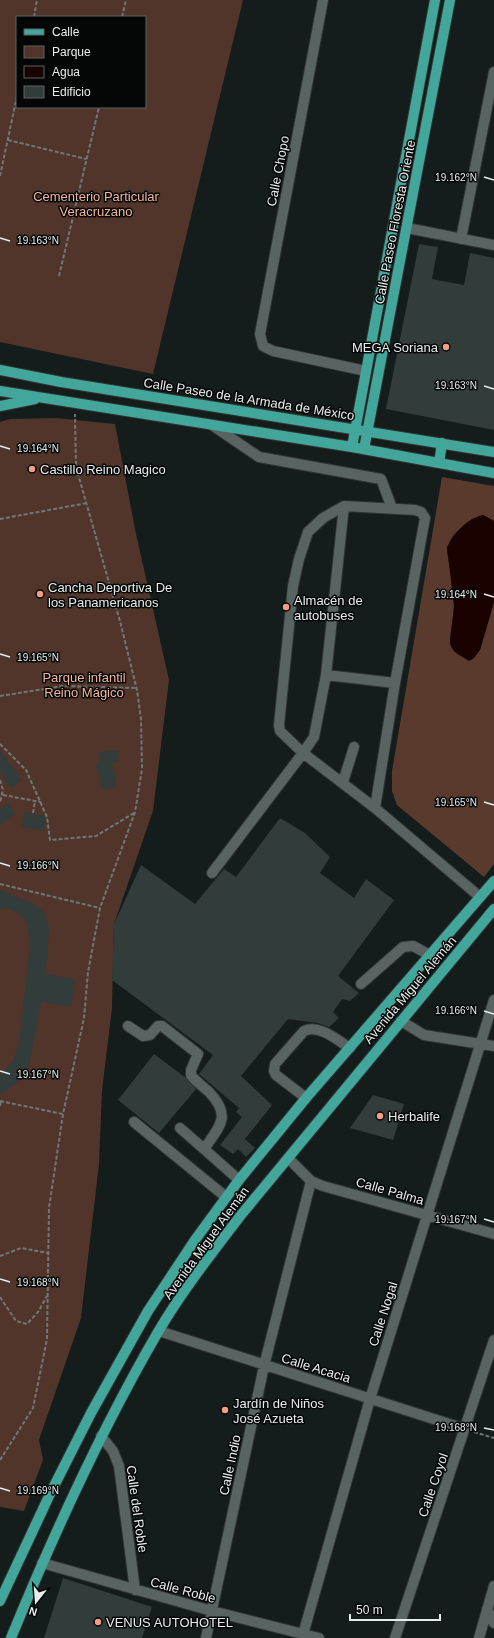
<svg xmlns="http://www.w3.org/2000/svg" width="494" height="1638" font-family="Arial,sans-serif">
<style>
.green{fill:#51342a;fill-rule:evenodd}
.forest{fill:#5b3a2e}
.water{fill:#1a0200}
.building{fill:#323c3a}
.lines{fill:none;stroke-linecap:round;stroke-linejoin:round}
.minor-casing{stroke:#303534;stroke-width:12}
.major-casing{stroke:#303534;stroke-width:12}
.path{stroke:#707876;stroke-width:2;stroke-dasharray:4 2;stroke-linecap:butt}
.minor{stroke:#596462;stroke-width:10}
.major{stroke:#42a79a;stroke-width:10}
.ticks{fill:none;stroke:#e7edec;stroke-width:1.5}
.poi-dot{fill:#f39f83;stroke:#040706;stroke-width:1.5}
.labels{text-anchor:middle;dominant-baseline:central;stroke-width:3;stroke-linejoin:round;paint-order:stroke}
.street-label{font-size:13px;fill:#e7edec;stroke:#040706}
.park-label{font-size:13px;fill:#f5b49e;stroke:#040706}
.poi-label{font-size:13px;fill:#e7edec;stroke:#040706;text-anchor:start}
.ticks-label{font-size:10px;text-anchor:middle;fill:#e7edec;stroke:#040706;stroke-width:3;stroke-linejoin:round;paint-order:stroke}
</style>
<rect width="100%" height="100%" fill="#141d1b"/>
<path class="green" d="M0 0H243L153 374 0 342ZM17 17H145V107H17Z
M56 418 115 424 136 534 169 680 153 811 114 924 112 1008 102 1091 99 1164 81 1318 39 1440 43 1460 24 1511 0 1507V422L10 419Z"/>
<path class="forest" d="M442 477 494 486V521L483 515C468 522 448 533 447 552 450 570 455 589 454 607 454 616 449 636 450 644 452 652 463 659 471 660L480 650 494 602V864L484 877 397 805 392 791V771Z"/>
<path class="water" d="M483 515 494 521V602L480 650 474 658 469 661 454 651 450 643 454 606 447 547C457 532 465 519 483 515Z"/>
<path class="building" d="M419 244 438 247 432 279 464 285 470 253 494 258V430L386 409Z
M0 750 22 780 11 788 0 772Z
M117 751 118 761 112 763 117 786 103 790 96 764 99 762 100 752Z
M8 803 15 814 0 825V809Z
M25 812 46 816 44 831 22 827Z
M280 818 305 833 330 857 320 873 354 898 366 879 394 900 338 976 359 993 350 1001 342 999 333 1012 339 1018 329 1027 318 1023 288 1019 241 1076 272 1105 245 1139 255 1148 246 1157 238 1149 233 1154 220 1145 242 1117 236 1112 239 1108 199 1074 213 1055 112 980 114 924 141 865 195 904 224 869 236 877Z
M0 890 34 904 45 913 49 928 46 974 75 979 71 1007 41 1002 30 1062 25 1074 16 1084 0 1094V1075L12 1063 19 1044 30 944 27 923 22 916 11 909H0Z
M154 1054 186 1078 196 1089 159 1133 118 1100Z
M373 1095 404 1104 393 1140 350 1128Z
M63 1578 152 1607 142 1638H44Z"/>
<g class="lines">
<defs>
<path id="minor" d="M323 0 260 334 263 346 273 351 366 371
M407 228 494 245
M461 239 494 72
M212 425 259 457 381 479 392 508
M344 506 415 510 421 512 425 518 395 683 375 808 480 897
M326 675 395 683
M343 782 354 747
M212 873 303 753 314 737 326 675 344 506 323 518 308 532 299 559 293 586 279 725 280 731 303 753 375 808
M361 984 403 947 413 946 430 955
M401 1021 424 1035 494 1046
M128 1026 143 1036 150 1035 158 1026H162L198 1054 191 1070V1075C196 1082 203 1086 209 1092 232 1116 220 1126 204 1149L239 1180
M306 1098 276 1075 274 1071 275 1064 304 1031C320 1024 337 1040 350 1048
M134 1122 226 1197
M180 1128 204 1149
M288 1158 311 1181 323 1186 494 1234
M159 1331 465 1429
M101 1436 113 1451 119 1466 135 1590
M42 1563 212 1611 319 1638
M487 1609 494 1623
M206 1638 264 1366 311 1181
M302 1638 370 1399 494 1000
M395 1638 494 1340
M479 1638 494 1586"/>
<path id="major" d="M0 370 61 382 494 452
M0 391 352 447 494 473
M0 406 35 399
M352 447 435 0
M364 449 450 0
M439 463 442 443
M0 1601 50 1494 91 1413 148 1311 195 1240 239 1180 306 1098 494 881
M11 1638C54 1533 101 1430 158 1332 182 1291 212 1253 241 1215L494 909"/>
</defs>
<use href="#minor" class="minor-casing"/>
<use href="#major" class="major-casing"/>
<path class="path" d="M34 17 37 0
M122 17 126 0
M8 140 86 159
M0 176 17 96
M59 276 99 107
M0 519 87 503
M0 696 63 686 137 688
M0 744 26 770 47 817 50 840 96 836 134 813
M0 780 3 790 0 802
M3 795 41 802
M33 813 35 801
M0 884 100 908
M0 1101 63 1114
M0 1106 1 1101
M0 1256 21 1248 48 1253
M0 1297 16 1321 27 1324 38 1312 47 1296
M474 1432 494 1438
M0 1460 33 1408 47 1339 49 1208 63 1114 84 1018 88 972 100 908 135 812 142 769 141 719 137 690 120 621 76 467 75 414"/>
<use href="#minor" class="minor"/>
<use href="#major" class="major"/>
</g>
<path class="ticks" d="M484 177 494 180M0 238 10 241M484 386 494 389M0 446 10 449M484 594 494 597M0 654 10 657M484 802 494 805M0 863 10 866M484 1011 494 1014M0 1071 10 1074M484 1219 494 1222M0 1279 10 1282M484 1428 494 1430M0 1488 10 1491"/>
<g class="poi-dot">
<circle cx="446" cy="347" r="4"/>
<circle cx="32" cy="469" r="4"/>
<circle cx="40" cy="594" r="4"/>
<circle cx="286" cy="607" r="4"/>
<circle cx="380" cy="1116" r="4"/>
<circle cx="225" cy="1410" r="4"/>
<circle cx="98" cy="1622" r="4"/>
</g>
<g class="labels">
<g class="street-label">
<text transform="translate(278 171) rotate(-79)">Calle Chopo</text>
<text transform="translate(395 222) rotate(-79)">Calle Paseo Floresta Oriente</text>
<text transform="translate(249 399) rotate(9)">Calle Paseo de la Armada de México</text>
<text transform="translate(410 990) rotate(-50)">Avenida Miguel Alemán</text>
<text transform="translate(390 1191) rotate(16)">Calle Palma</text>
<text transform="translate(206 1243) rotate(-54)">Avenida Miguel Alemán</text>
<text transform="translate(383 1314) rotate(-72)">Calle Nogal</text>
<text transform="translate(316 1368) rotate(17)">Calle Acacia</text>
<text transform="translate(230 1465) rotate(-78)">Calle Indio</text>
<text transform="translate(433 1485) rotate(-71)">Calle Coyol</text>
<text transform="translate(137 1509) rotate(82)">Calle del Roble</text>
<text transform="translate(183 1590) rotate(15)">Calle Roble</text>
</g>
<g class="park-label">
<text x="96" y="196">Cementerio Particular<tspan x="96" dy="15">Veracruzano</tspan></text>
<text x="84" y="677">Parque infantil<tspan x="84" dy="15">Reino Mágico</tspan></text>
</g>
<g class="poi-label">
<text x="438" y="347" text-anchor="end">MEGA Soriana</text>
<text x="40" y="469">Castillo Reino Magico</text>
<text x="48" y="587">Cancha Deportiva De<tspan x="48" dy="15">los Panamericanos</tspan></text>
<text x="294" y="600">Almacén de<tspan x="294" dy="15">autobuses</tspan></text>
<text x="388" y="1116">Herbalife</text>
<text x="233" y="1403">Jardín de Niños<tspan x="233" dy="15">José Azueta</tspan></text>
<text x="106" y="1622">VENUS AUTOHOTEL</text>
</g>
</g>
<g class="ticks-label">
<text x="456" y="181">19.162°N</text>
<text x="38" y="244">19.163°N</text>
<text x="456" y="389">19.163°N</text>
<text x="38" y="452">19.164°N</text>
<text x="456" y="598">19.164°N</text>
<text x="38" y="661">19.165°N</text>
<text x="456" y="806">19.165°N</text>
<text x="38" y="869">19.166°N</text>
<text x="456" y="1014">19.166°N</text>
<text x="38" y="1078">19.167°N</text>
<text x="456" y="1223">19.167°N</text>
<text x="38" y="1286">19.168°N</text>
<text x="456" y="1431">19.168°N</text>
<text x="38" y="1494">19.169°N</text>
</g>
<rect x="16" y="16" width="130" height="92" fill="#040706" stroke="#5f6362"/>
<rect x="24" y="29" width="20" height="6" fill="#42a79a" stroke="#5f6362"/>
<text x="52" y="36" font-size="12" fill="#e7edec">Calle</text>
<rect x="24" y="46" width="20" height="12" fill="#51342a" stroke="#5f6362"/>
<text x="52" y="56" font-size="12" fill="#e7edec">Parque</text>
<rect x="24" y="66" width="20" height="12" fill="#1a0200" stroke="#5f6362"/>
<text x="52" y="76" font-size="12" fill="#e7edec">Agua</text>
<rect x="24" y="86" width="20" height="12" fill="#323c3a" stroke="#5f6362"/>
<text x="52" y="96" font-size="12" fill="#e7edec">Edificio</text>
<g transform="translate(36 1602) rotate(197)" stroke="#040706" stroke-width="3" paint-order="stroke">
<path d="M0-3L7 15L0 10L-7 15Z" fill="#e7edec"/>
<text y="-6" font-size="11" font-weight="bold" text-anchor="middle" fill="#e7edec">N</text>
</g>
<path d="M350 1614v6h90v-6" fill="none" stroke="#e7edec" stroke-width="2"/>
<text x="356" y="1614" font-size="12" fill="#e7edec" stroke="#040706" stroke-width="3" paint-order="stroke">50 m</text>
</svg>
